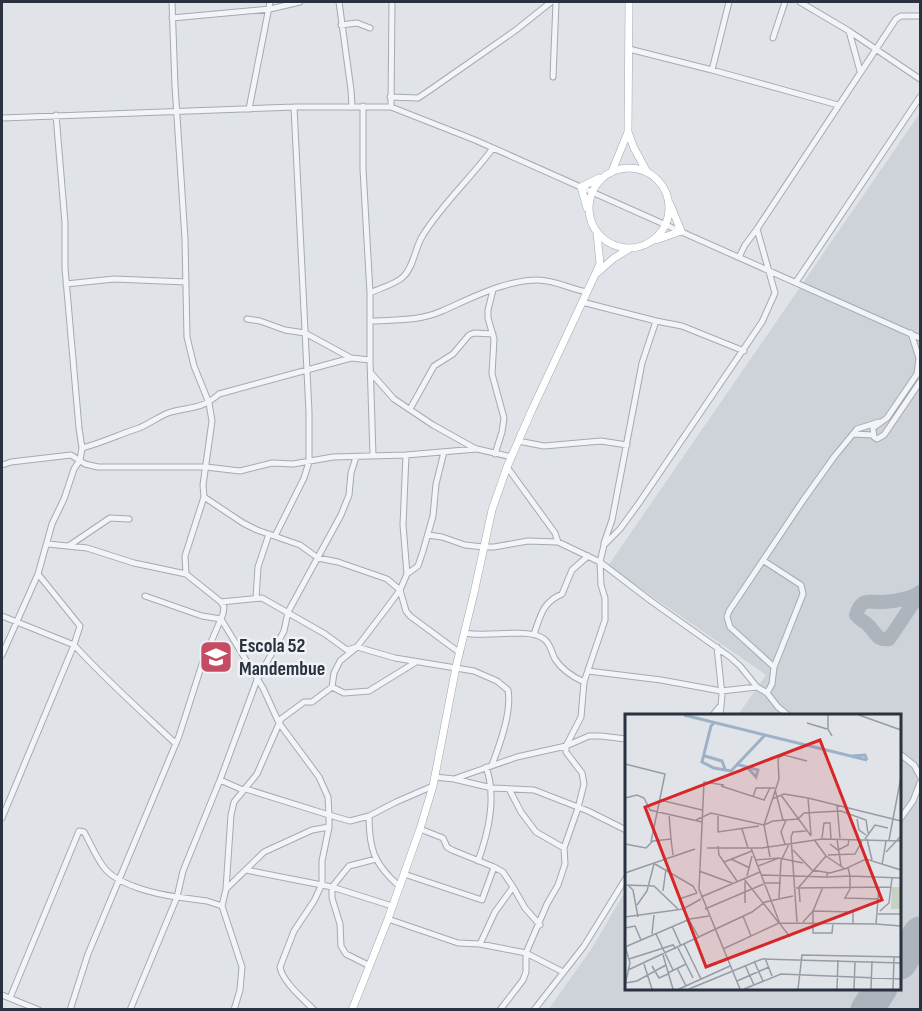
<svg xmlns="http://www.w3.org/2000/svg" width="922" height="1011" font-family="'Sofia Sans Condensed',sans-serif">
<style>
.built{fill:#ced3da}
.lines{fill:none;stroke-linecap:round;stroke-linejoin:round}
.taxiway{stroke:#adb4bc;stroke-width:14}
.runway{stroke:#adb4bc;stroke-width:33}
.minor-casing{stroke:#a5aab2;stroke-width:7}
.major-casing{stroke:#a0a8b3;stroke-width:8}
.minor{stroke:#f2f4f7;stroke-width:5}
.major{stroke:#fff;stroke-width:7}
.labels{text-anchor:middle;dominant-baseline:central;stroke-width:5;stroke-linejoin:round;paint-order:stroke}
.poi-label{font-size:20px;font-weight:bold;fill:#29323e;stroke:#eff2f6;text-anchor:start}
.inset-river{fill:none;stroke:#9db2c6;stroke-width:3}
.inset-road{fill:none;stroke:#979ca4;stroke-width:1.5}
.view{fill:#d62828;fill-opacity:0.15;stroke:#d62828;stroke-width:3}
.inset-edge{fill:none;stroke:#29323e;stroke-width:3}
</style>
<rect width="100%" height="100%" fill="#e0e3e8"/>
<path class="built" d="M920 113V1009L548 1010 592 948 626 890V988H900V716L738 715 766 675 608 566Z"/>
<g class="lines">
<path class="taxiway" d="M920 592C911 599 895 601 883 602 869 603 862 596 856 615 860 620 864 621 868 625 876 632 876 641 889 639L920 593"/>
<path class="runway" d="M900 963 920 933
M867 1010 881 988"/>
<defs>
<path id="minor" d="M172 2 175 86 185 239 187 337 194 366 209 403 212 421 203 485 204 497 185 556 186 574
M339 2 351 90 352 106
M800 2 849 31 920 79
M172 18 270 9 300 2
M341 25 357 23 370 28
M849 31 860 71
M773 38 785 2
M629 49 712 70 729 2
M712 70 838 105
M553 77 556 2
M390 97 418 98 430 90 516 30 551 2
M363 106V169L370 293V360L373 456
M391 107 392 2
M249 109 270 2
M2 118 294 107H391L475 140 920 338
M757 229 775 293 762 322 639 503 620 529 604 545 600 562 651 601 730 657 740 666 757 687 767 693 778 707 789 716
M739 257 745 245 757 229 896 19 901 16H920
M796 282 920 97
M66 284 114 279 186 282
M493 290 488 310V318L494 339 492 374 504 418 502 432 495 454
M370 293C380 288 394 285 403 277 414 267 415 247 423 235 443 203 471 178 493 148
M582 302 656 321
M247 319 260 321 285 330 305 333 351 358
M370 321C394 320 420 321 442 311 472 298 505 280 538 280 554 280 571 289 587 292
M911 333 919 358 917 374 887 418 873 428 874 437 877 439 884 435 920 382
M371 373 394 399 433 425 476 449
M410 409 434 366 453 354 469 335 474 333 493 334
M853 434 873 435
M518 441 544 446 601 441 627 445
M82 448C102 443 120 434 139 428 149 424 158 417 168 413 189 406 200 411 219 394L351 358 370 360
M2 465 11 462 71 455 85 464 98 467H206L240 471 272 463 293 464 333 457 406 455 477 449 512 457
M507 467 555 533 558 542
M204 497 243 523 257 530 300 545 318 558 338 562 387 579 400 590 406 611 410 616 460 653
M428 535 442 537 465 545 484 547H494L528 541 558 542 600 562 601 585 605 598V620L584 682 581 717 566 746V752L582 773 584 784 578 808 564 848 565 864 558 885 547 904 526 953V972L523 980 500 1010
M275 536 304 478 309 462V412L294 107
M604 543 612 520 642 363 656 321 682 326 744 351
M48 544 87 548 134 563 186 574 221 602 262 598 325 634 347 650 357 647 395 658 474 671 497 681 508 690C512 711 500 744 492 765
M70 545 110 518 129 519
M764 561 801 585 803 594 774 667 772 684 767 693
M38 574 80 626 74 645C106 680 141 711 175 743
M407 574 418 566 423 551 433 516 436 484 444 452
M145 596 202 616 221 619 263 688 279 723 319 777 328 797 329 815 246 789
M256 598 258 567 269 534
M2 616 74 645 2 818
M465 633C486 638 529 627 544 639 551 644 551 652 555 659 562 670 573 677 584 682
M534 634C541 615 542 603 562 594L572 570 588 556
M717 647 722 695 720 716
M2 655 38 574 52 524 64 499 74 469 80 460 82 448 79 428 65 268V223L56 115
M774 667 730 627 727 617 729 611 804 499 834 457 857 429 879 422
M588 671 661 680 721 691 757 687
M332 687 334 673 340 661 357 647 386 609 400 590 407 574 403 525 406 455
M712 716 721 705
M900 754 914 765 920 776
M435 777 454 779 492 788 534 790 588 811 626 830
M454 779 517 757 566 746 589 736H601L626 739
M220 780 257 680 284 631 288 612 341 515 349 495 351 473 356 457
M509 789 521 812 536 832 564 848
M369 816C369 849 374 864 399 886
M900 819 913 801 920 783
M478 861C489 831 497 797 486 767
M246 870 332 887 392 906
M404 874 482 900 494 867 452 850 447 847 443 838 420 829
M513 887 525 908 540 925
M226 889 231 815 234 802 257 774 281 719 304 702H312L332 687 344 693 369 691 416 662
M388 919 458 943 480 944 526 953 563 972
M480 944 495 912 513 887 503 872 494 867
M368 965 346 954 341 946 340 924 332 898V887L349 866 376 859
M2 995 39 1010
M10 998 79 831 84 832C91 844 97 860 106 870 121 886 156 894 177 897L183 871 220 780 243 790
M70 1010 88 954 179 736 203 661 223 614 224 607 221 602
M130 1010 177 897 207 901 222 906
M234 1010 240 990 242 967 222 906 226 889 264 852 312 830 329 827V815L350 821 369 816 396 802 433 786
M314 1010C304 1000 282 981 280 967L294 931 314 901 322 884V861L329 827
M534 1010 584 946 626 878"/>
<path id="major" d="M628 132 634 148 647 172
M589 208a40 40 0 1 1 80 0a40 40 0 1 1-80 0Z
M612 171 628 132 629 2
M587 208 581 187 599 178
M656 240 681 231 670 204
M597 273 614 258 629 249
M352 1010 388 919 420 829 433 786 456 667 474 593 492 510 507 467 531 412 600 264 597 233"/>
</defs>
<use href="#minor" class="minor-casing"/>
<use href="#major" class="major-casing"/>
<use href="#minor" class="minor"/>
<use href="#major" class="major"/>
</g>
<defs>
<symbol id="school-square" viewBox="-11 -11 22 22"><rect x="-9" y="-9" width="18" height="18" rx="4" fill="#c64c63" stroke="#eff2f6"/><path d="M0-5L7-2L0 1L-7-2ZM-4 1L0 2.5L4 1V4Q0 6-4 4Z" fill="#fff"/></symbol>
</defs>
<g fill-rule="evenodd">
<use href="#school-square" x="197" y="638" width="38" height="38"/>
</g>
<g class="labels">
<g class="poi-label">
<text x="239" y="646">Escola 52<tspan x="239" dy="23">Mandembue</tspan></text>
</g>
</g>
<g transform="translate(625 714)">
<rect width="276" height="276" fill="#e0e3e8"/>
<path d="M267 173H276V195H266Z" fill="#c6d1c1"/>
<path class="inset-river" d="M59 1 242 46M90 8 86 12 77 48 89 54 106 57 140 21M80 42 97 47 100 55M227 42 240 41 242 46M111 50 133 56 131 63 122 53"/>
<path class="inset-road" d="M203 1V15L207 22M234 1 276 16M182 9 202 15M0 50 40 60 26 128M99 71 79 68 74 175 115 275M96 72 139 86 145 74M150 76 158 106M156 81 186 122M128 83 131 74H150M0 84 12 81 19 84 25 96 77 108M183 84 186 121M147 85 159 80 183 84 276 107M35 86 77 96M212 91 215 124M44 100 46 125M93 100V118L134 112M232 105 234 116 241 121M71 106 86 99 139 111 154 65 153 44 159 41 182 47M117 115 123 134M197 124 199 109H205L206 125M212 125 216 152M240 125 250 111 263 114M242 125 247 146M264 126 276 63M190 127 201 142 220 155 241 145 276 156M0 130 21 134 28 127 46 125 48 141M160 130 156 118 161 106M205 130 213 136 223 131 224 125M93 132 94 141 112 167M82 134H137L197 125 276 127M126 134 155 210 165 223M168 136 187 156 205 159 219 155M261 138 276 122M203 141 230 140 237 127M145 143 139 111 148 107 173 105 179 99 216 97 241 106 243 119M106 145 125 154M130 146 154 144M99 148 127 137M30 150 68 172 72 179M257 151 261 127M133 152 154 144 178 149M223 154 225 162 276 164M74 157 107 169M202 158V163L225 162V175L220 184 254 185M0 159 70 135M137 161 202 163M122 162 127 142M119 165 154 209M120 168V189M0 171 29 172 53 195M3 171 8 176 13 203M171 174 266 173M38 177 41 155M76 183 135 158M154 184 156 147 164 130M54 185 72 179M175 188 174 173 201 142M12 191 22 177 29 150M58 195 76 185M80 195 141 169H156M255 197 264 189 267 164M253 200H276M118 202 126 222M0 203 58 195 73 222M172 208 166 123 168 118 181 117M178 208 188 197 198 173M208 209 207 219H188V197L228 198V210M251 210 276 212M47 212 56 232M0 214 10 212 16 226M27 220 29 201M31 220 48 256M59 230 76 265M0 233 65 205 84 202M53 234 68 264M98 235 154 209 251 210 254 173M38 241 48 275M140 244 147 262M4 245 48 231 51 235M129 247 138 267M19 250 27 275M120 251 129 271M27 252 34 264 43 260M52 254 61 272M3 256 127 198 140 188 168 182M43 259 61 250M112 267 144 253M0 269 12 267 41 251M0 271 5 249 0 232M54 275 105 252M64 275 137 245 276 249M119 275 156 260 276 265M173 275 177 241 276 243M212 275 213 246M229 275 230 247M246 275 247 247M268 275 269 243"/>
<path class="view" d="M195 26 257 186 81 253 20 93Z"/>
<rect width="276" height="276" class="inset-edge"/>
</g>
<rect width="922" height="1011" fill="none" stroke="#29323e" stroke-width="6"/>
</svg>
